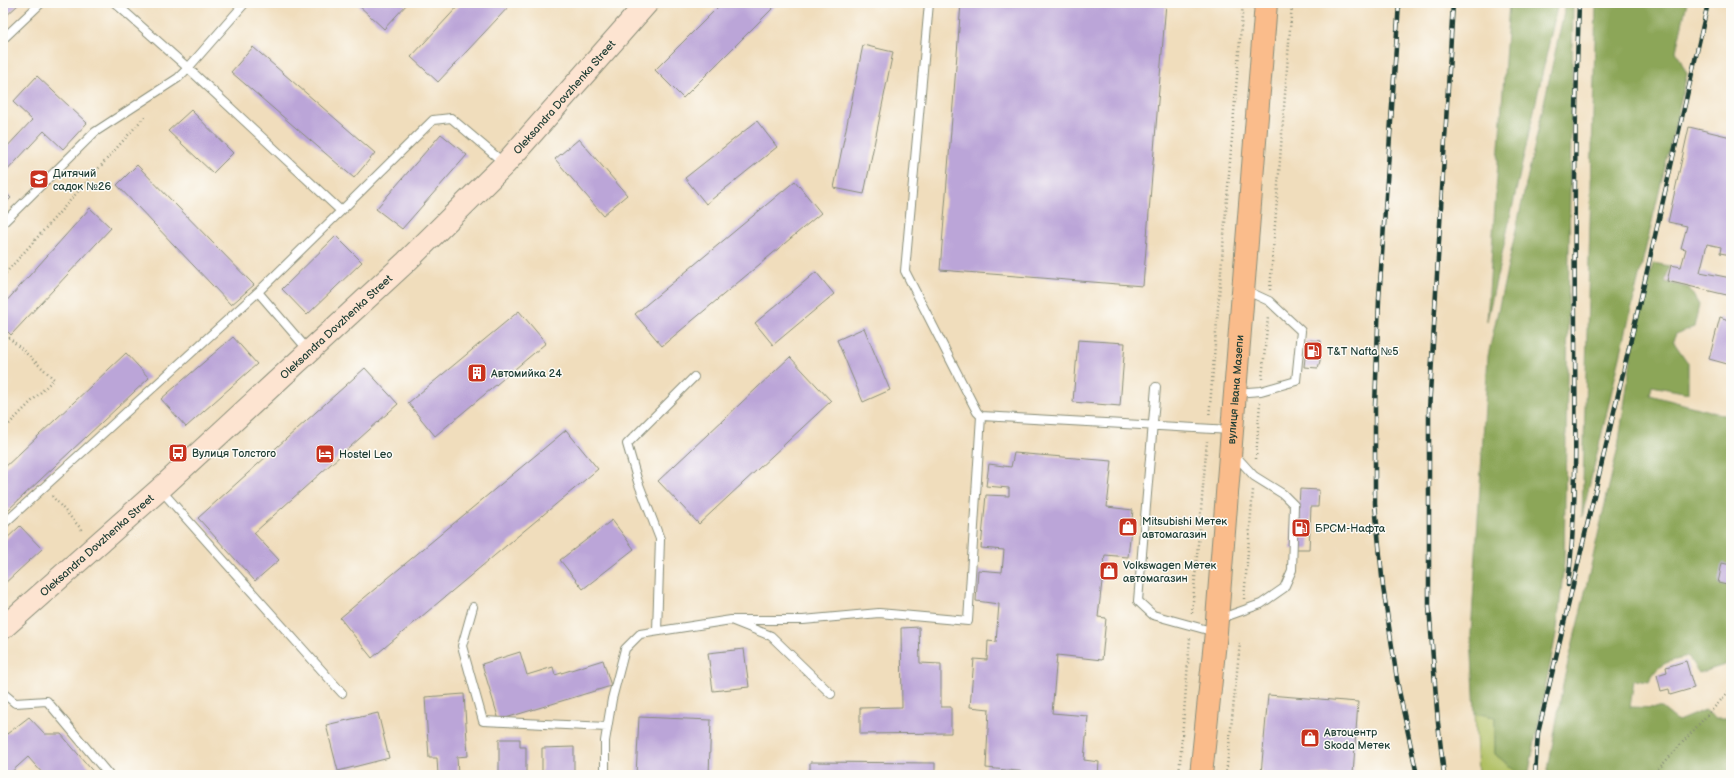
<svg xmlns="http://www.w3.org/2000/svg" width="1734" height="778" font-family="'Balsamiq Sans',sans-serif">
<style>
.green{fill:#b0c063;stroke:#687e4c}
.forest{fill:#8ca659;stroke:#567246}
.building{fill:#bba5d8}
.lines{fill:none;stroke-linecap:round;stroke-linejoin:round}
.service-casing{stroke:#888d78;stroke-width:10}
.secondary-casing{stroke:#888d78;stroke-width:24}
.primary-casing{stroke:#888d78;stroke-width:24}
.path{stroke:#888d78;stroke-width:2.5;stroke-dasharray:1 3;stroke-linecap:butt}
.service{stroke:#fff;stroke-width:8}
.secondary{stroke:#fde4d1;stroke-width:22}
.primary{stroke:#fabc8b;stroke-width:22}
.rail-casing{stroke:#1f3d34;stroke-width:4.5}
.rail{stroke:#fdfcf7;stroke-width:3;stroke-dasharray:9;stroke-linecap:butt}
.labels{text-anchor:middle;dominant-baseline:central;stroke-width:3;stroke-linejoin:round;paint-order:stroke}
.street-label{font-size:11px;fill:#1f3d34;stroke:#fdfcf7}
.poi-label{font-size:11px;fill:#1f3d34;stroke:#fdfcf7;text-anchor:start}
</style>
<rect width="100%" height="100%" fill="#fdfcf7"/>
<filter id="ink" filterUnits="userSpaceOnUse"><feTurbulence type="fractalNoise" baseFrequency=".025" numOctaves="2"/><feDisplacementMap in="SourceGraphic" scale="8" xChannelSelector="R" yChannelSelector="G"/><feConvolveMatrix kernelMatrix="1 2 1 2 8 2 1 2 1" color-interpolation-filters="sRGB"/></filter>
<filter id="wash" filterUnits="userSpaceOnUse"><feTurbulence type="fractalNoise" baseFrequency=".012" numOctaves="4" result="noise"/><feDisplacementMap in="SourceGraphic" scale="16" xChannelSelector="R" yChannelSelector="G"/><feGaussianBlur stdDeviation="0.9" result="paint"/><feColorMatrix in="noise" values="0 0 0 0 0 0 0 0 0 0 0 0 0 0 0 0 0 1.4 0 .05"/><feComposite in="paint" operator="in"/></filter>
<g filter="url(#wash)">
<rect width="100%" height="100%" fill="#f0ddbc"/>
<path class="green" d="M1475 713 1495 717V754L1519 774 1529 771V775H1478Z"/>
<path class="forest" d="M1509 3H1558L1487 321Z
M1566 3H1573L1564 563 1557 629 1529 771 1519 774 1495 754V717L1475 713 1471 634 1488 356Z
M1596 3H1687L1676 51 1687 74 1582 517Z
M1653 263 1669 266 1665 282 1689 288 1699 305 1694 327 1676 334 1673 341 1688 363V393L1652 386 1650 395 1731 417V663L1699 673 1688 657C1668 662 1658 662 1649 682L1634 680 1630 707 1662 708 1678 721 1705 710 1715 718H1729L1731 716V768L1727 775H1547L1564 679 1580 614 1618 447 1633 346Z"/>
<g id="blocks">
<path class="building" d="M3 3H20L3 19Z
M356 3H408L384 29Z
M461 3H512L438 82 411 57Z
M722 3H774L776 5 683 98 655 70Z
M961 3H1166L1143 286 940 270Z
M863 45 893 52 864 194 834 188Z
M253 47 375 153 354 178 231 72Z
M37 76 87 123 63 149 44 131 3 175V151L32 120 13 102Z
M191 110 233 153 213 173 168 131Z
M757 121 777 147 706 204 685 178Z
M1689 127 1731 137V255L1720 253 1721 247 1707 244 1700 272 1731 278V296L1667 281 1671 265 1681 267 1686 249 1681 248 1687 226 1668 222Z
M441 134 467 155 402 229 376 209Z
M579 139 627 195 603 215 555 159Z
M137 165 254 285 231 305 117 185Z
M795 181 821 213 662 346 635 314Z
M3 190 11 198 3 206Z
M90 208 111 228 11 335 3 327V305Z
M336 236 362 262 307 315 282 289Z
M816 272 834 294 773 345 755 323Z
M519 311 546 343 435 436 408 403Z
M1720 317 1731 321V365L1709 359Z
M864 328 890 390 863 402 837 340Z
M233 337 257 364 186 427 161 399Z
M1078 340 1125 343 1120 406 1073 402Z
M1307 340 1321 341 1320 361 1318 368 1304 367Z
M126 353 149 378 8 510 3 504V469Z
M790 357 831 401 699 524 658 481Z
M365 368 398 404 254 533 279 560 255 581 198 518Z
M566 430 598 469 372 658 340 618Z
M1014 453 1112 461 1107 507 1133 510 1128 557 1105 555 1098 617 1106 618 1102 660 1057 655 1052 713 1088 716 1084 760 1099 762 1098 775H1060L986 768 989 709 970 707 974 659 987 660 988 641 996 642 999 604 976 601 978 570 1002 572 1004 550 981 548 986 495 1009 496V488L986 486 989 464 1011 467Z
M1300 489 1319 490 1318 507H1311L1309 549H1291L1292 507H1299Z
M612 520 634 549 583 589 560 560Z
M20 526 42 549 3 585V542Z
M1722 563 1731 565V586L1718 583Z
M919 627 920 663 941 664V707H951V733L860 734V708L902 707 901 628Z
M744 649 749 687 713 691 708 653Z
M520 652 527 675 553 667 555 675 603 660 611 686 499 720 482 664Z
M1686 661 1694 688 1670 695 1669 689 1661 691 1657 675 1667 672 1666 667Z
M464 694 468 756 457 757 458 775H438L437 758H429L425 697Z
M1268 695 1358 702 1353 775 1261 774Z
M378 713 389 758 338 771 326 725Z
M29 717 45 734H61L96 775H44L28 757 8 775H3V730L7 734Z
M639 717 711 720 709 775H636Z
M499 739H520V747H526V775H499Z
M574 747V775H542V748Z
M810 762 935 763V775H810Z"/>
</g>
</g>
<g filter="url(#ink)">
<use href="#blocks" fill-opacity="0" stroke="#888d78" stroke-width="1"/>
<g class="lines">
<defs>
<path id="service" d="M245 3 188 68 341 211 258 292 308 350
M929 3 905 271 977 412 981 416
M3 39 41 3
M341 211 433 120 451 118 504 163
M3 223 95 132 178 78 188 68 115 3
M1156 387 1138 601 1153 615 1215 632
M1235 393 1261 391 1296 381 1301 331 1269 301 1245 290
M160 489 342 693
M3 515 8 520 3 525
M8 520 258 292
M473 607 462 646 483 721 607 727
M1219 619 1261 604 1284 588 1292 570 1294 505 1283 494 1254 476 1234 454
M731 620H803L879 613 968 621 981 416 1231 430
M657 631 660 539 638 482 627 444 694 377
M3 693 15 703 47 701 109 775
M605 775V741L612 699 625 649 640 634 731 620 771 636 831 694"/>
<g id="secondary">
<path id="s1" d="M3 628 160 489 406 262 505 164 647 3"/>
</g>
<g id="primary">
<path id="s2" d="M1201 775 1216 632 1266 3"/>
</g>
</defs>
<use href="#service" class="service-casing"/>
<use href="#secondary" class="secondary-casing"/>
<use href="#primary" class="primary-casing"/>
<path class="path" d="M3 276 146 115
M1270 290 1292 3
M3 332 54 379 3 430
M1262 379 1268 317
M1209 418 1243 3
M1256 459 1260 402
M52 496 83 531
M1244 599 1253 490
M1192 613 1207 441
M1179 775 1190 638
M1226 775 1240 643
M1653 775 1731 689"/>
<use href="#service" class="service"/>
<use href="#secondary" class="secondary"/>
<use href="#primary" class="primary"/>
<defs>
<path id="rail" d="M1399 3 1379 299 1375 406V504L1383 587 1398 686 1417 775
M1568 585C1578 499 1575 413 1575 327 1574 219 1575 111 1579 3
M1444 775 1438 723 1429 606V411L1453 3
M1535 775 1538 733 1642 293 1708 3"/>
</defs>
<use href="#rail" class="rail-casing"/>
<use href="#rail" class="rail"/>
</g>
</g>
<defs>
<symbol id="school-square" viewBox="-11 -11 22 22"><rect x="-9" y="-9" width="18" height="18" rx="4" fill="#c8321e" stroke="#fdfcf7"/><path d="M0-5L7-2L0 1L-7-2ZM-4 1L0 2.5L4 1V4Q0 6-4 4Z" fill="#fff"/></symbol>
<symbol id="fuel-square" viewBox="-11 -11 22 22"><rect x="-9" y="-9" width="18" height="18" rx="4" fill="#c8321e" stroke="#fdfcf7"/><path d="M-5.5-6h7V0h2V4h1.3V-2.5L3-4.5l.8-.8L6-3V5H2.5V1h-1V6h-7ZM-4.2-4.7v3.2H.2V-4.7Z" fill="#fff"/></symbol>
<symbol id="building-square" viewBox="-11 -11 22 22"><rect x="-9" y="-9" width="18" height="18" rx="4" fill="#c8321e" stroke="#fdfcf7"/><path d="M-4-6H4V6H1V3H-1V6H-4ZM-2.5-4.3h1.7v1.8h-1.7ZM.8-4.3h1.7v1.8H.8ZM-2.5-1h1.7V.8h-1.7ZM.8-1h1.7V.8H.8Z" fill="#fff"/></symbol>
<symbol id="bus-square" viewBox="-11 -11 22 22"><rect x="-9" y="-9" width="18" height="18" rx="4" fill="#c8321e" stroke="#fdfcf7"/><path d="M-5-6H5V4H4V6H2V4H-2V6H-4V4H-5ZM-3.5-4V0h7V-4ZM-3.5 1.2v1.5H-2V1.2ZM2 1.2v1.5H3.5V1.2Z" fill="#fff"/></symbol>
<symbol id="hotel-square" viewBox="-11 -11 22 22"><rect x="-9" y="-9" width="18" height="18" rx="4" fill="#c8321e" stroke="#fdfcf7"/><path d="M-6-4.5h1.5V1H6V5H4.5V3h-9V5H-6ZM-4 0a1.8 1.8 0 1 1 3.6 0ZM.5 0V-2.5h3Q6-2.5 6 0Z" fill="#fff"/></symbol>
<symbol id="shop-square" viewBox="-11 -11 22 22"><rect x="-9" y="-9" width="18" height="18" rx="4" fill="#c8321e" stroke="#fdfcf7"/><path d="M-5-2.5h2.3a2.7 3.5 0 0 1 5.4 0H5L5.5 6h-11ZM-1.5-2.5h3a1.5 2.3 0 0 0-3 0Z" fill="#fff"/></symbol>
</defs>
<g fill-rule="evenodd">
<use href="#school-square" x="28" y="168" width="22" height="22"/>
<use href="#fuel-square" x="1302" y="340" width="22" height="22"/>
<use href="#building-square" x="466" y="362" width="22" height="22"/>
<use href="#bus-square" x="167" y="442" width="22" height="22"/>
<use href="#hotel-square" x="314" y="443" width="22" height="22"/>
<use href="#shop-square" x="1117" y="516" width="22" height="22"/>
<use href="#fuel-square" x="1290" y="517" width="22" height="22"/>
<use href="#shop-square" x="1098" y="560" width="22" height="22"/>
<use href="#shop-square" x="1299" y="727" width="22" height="22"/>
</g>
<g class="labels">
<g class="street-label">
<text stroke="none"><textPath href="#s1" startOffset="773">Oleksandra Dovzhenka Street</textPath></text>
<text stroke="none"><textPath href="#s1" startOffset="449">Oleksandra Dovzhenka Street</textPath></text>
<text stroke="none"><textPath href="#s2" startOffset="387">вулиця Івана Мазепи</textPath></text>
<text stroke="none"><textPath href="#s1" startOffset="125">Oleksandra Dovzhenka Street</textPath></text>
</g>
<g class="poi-label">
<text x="53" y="173">Дитячий<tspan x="53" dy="13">садок №26</tspan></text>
<text x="1327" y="351">Т&amp;T Nafta №5</text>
<text x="491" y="373">Автомийка 24</text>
<text x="192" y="453">Вулиця Толстого</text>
<text x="339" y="454">Hostel Leo</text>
<text x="1142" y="521">Mitsubishi Метек<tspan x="1142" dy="13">автомагазин</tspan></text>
<text x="1315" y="528">БРСМ-Нафта</text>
<text x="1123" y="565">Volkswagen Метек<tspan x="1123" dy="13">автомагазин</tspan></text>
<text x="1324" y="732">Автоцентр<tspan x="1324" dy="13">Skoda Метек</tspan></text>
</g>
</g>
<rect width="1734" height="778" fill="none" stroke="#fdfcf7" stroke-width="16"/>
</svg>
